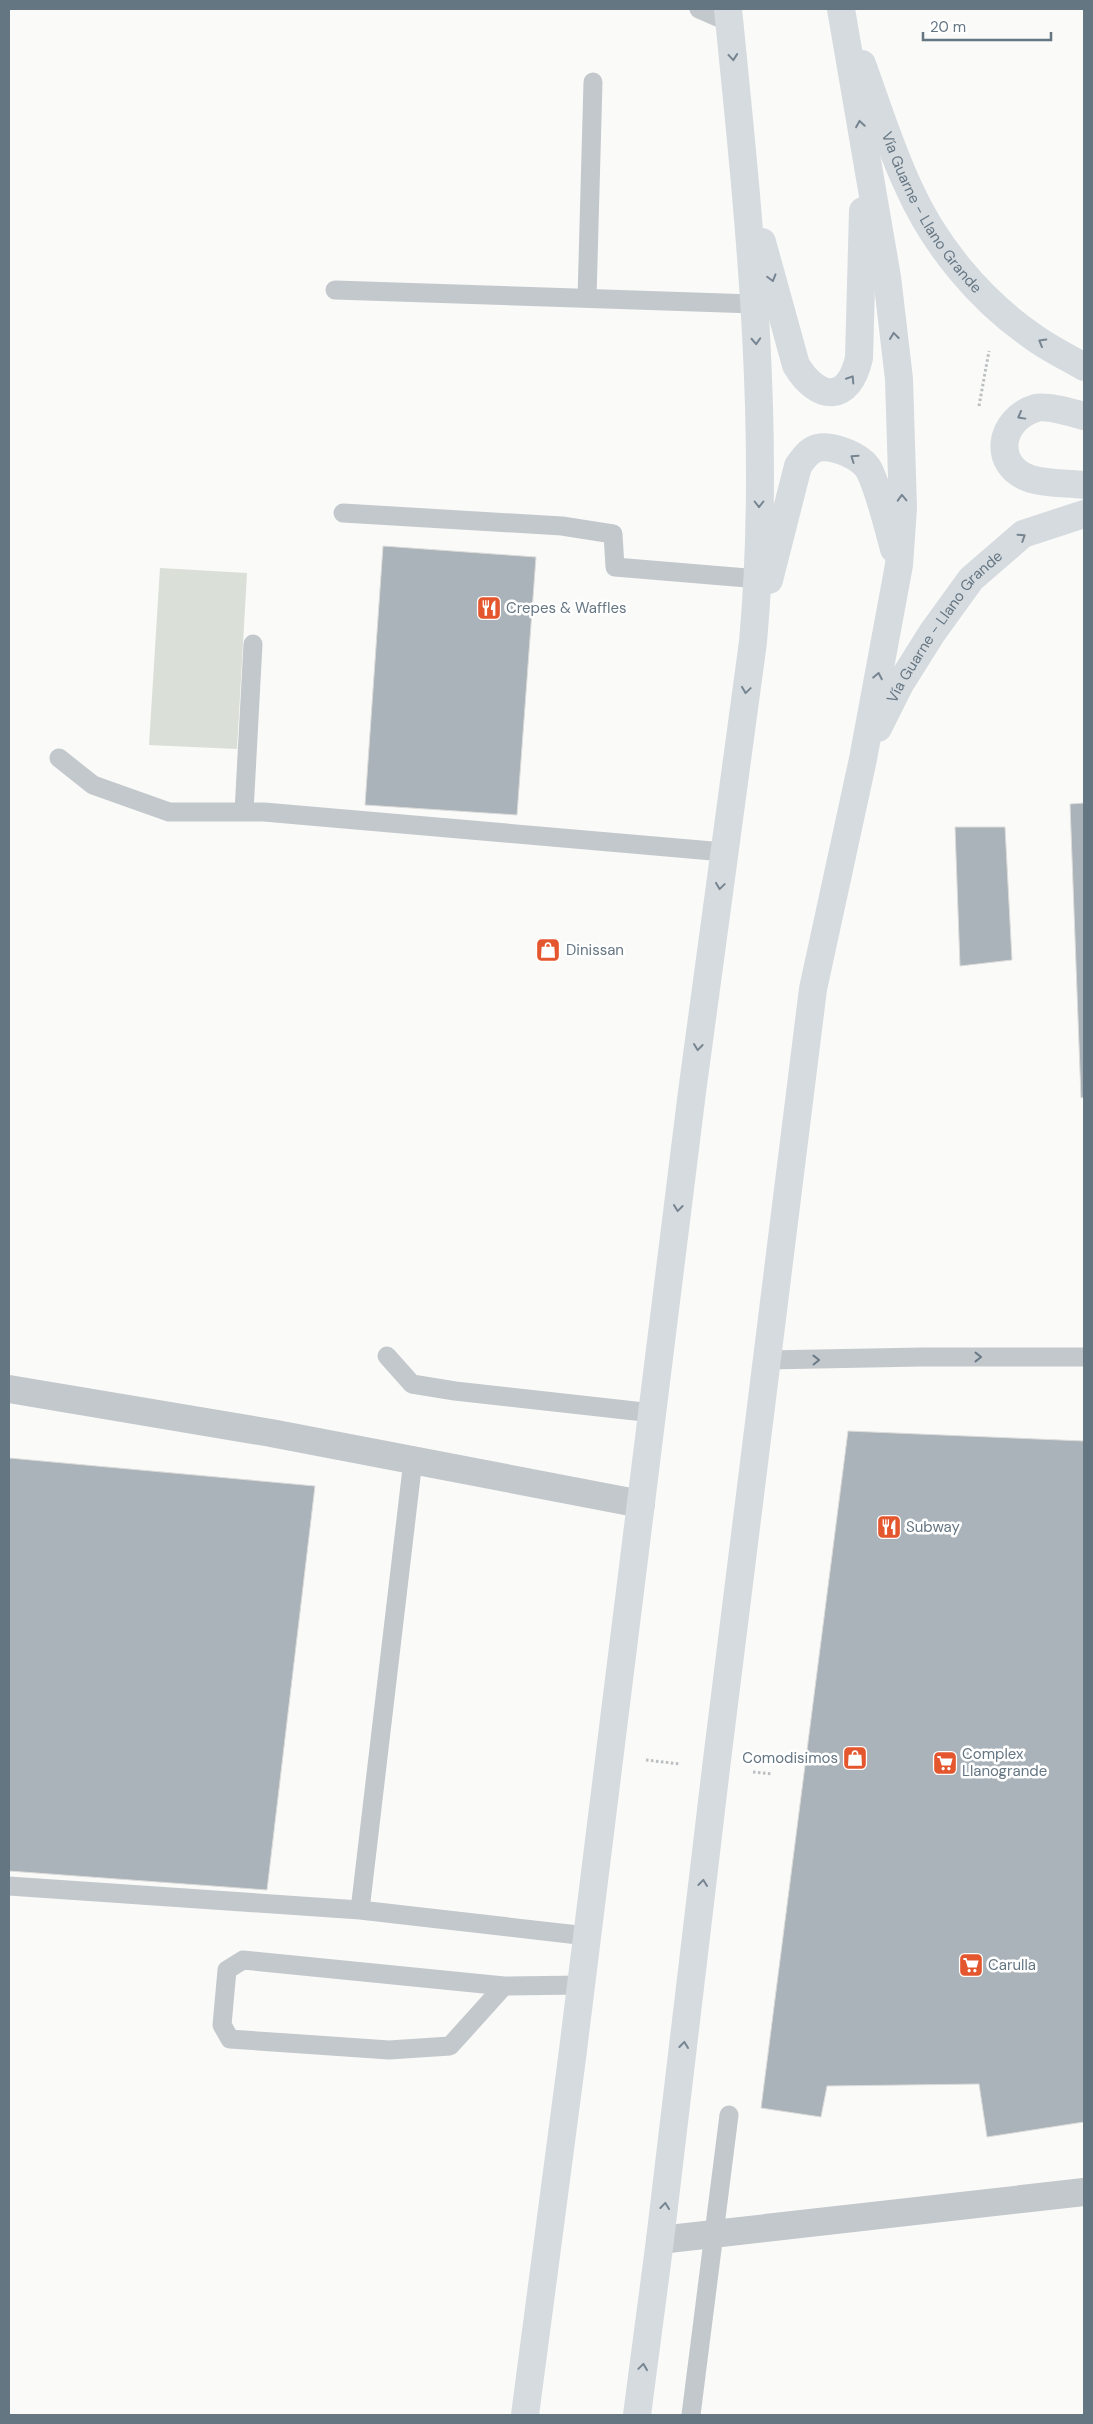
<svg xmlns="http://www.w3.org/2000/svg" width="1093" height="2424" font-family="'DM Sans',sans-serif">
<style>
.green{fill:#dadfd7}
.building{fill:#aab3b9;stroke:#dcdcda}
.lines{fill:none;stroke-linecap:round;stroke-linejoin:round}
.path{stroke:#bbbfc2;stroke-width:3;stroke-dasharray:2.5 2.5;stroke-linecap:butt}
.service{stroke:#c3c8cc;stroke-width:19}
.minor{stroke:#c3c8cc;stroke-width:28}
.primary{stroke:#d6dbdf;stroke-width:28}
.oneway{stroke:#768591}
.oneway2{stroke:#6a7a87}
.labels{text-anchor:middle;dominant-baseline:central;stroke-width:5;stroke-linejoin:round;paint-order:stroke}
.street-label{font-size:15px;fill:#657683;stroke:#fff}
.poi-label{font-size:15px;fill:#657683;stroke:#fff;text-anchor:start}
</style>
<rect width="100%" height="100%" fill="#fafaf8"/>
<path class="green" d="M160 568 247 573 237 749 149 745Z"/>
<path class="building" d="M383 546 536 557 517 815 365 805Z
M1084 803V1097L1081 1098 1070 804Z
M955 827H1005L1012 960 960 966Z
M848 1431 1084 1441V2122L987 2137 979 2084 827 2086 821 2117 761 2108Z
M9 1458 315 1486 267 1890 9 1871Z"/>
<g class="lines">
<path class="path" d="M979 406 989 351
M646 1760 680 1764
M753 1772 772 1774"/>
<path class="service" d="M699 9 729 22
M335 290 754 304
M587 298 593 82
M343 513 562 526 613 534 615 567 759 579
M59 758 93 785 169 812H264L724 852
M244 812 253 644
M387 1356 412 1384 455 1391 653 1413
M767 1360 921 1357H1084
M9 1886 360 1910 587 1936
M360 1910 413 1460
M504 1986 450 2046 389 2050 230 2039 222 2025 227 1970 243 1960 504 1986 581 1985
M691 2415 729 2115"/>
<path class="minor" d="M9 1389 271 1433 641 1504
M660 2240 1084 2192"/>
<g class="primary">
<path id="s1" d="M862 64C877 105 890 148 909 188 935 246 980 300 1032 336 1048 348 1067 357 1084 367"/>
<path d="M762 242 796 365C818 402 849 403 859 358L863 211"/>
<path d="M1084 416C1074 413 1046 405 1036 408 999 419 991 466 1031 479 1047 484 1068 483 1084 485"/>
<path d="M769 580 798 466C803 459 808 451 817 448 833 444 864 457 870 472 881 496 887 524 894 549"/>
<path id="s2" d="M878 728 900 684 932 633 971 579 1023 534 1084 514"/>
<path d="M525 2415 572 2058 692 1092 753 642C772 431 749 218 728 9"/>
<path d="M637 2415 660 2240 716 1768 813 989 863 759 899 565 903 508 899 379 887 277 841 9"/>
</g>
</g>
<defs><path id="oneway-chevron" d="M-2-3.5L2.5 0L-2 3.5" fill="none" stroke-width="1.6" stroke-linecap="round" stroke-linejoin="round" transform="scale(1.25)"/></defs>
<g class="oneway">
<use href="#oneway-chevron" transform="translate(733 57) rotate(85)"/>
<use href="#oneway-chevron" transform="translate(860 124) rotate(-99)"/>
<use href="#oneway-chevron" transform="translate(772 278) rotate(74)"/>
<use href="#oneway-chevron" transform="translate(894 336) rotate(-97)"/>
<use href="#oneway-chevron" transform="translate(756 341) rotate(87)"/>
<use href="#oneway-chevron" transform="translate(1042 342) rotate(-150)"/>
<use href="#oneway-chevron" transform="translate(851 379) rotate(-57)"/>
<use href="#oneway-chevron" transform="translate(1021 416) rotate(151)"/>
<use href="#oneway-chevron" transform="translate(854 458) rotate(-145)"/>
<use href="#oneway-chevron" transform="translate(902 498) rotate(-92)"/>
<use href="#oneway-chevron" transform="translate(759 504) rotate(90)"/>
<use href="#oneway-chevron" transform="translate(1022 537) rotate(-33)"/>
<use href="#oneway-chevron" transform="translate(878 676) rotate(-79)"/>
<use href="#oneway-chevron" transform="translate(746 690) rotate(98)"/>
<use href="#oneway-chevron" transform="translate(720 886) rotate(98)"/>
<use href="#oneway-chevron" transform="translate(698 1047) rotate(97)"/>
<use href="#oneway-chevron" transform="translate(678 1208) rotate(97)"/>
<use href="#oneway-chevron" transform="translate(703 1883) rotate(-83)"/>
<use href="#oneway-chevron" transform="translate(684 2045) rotate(-83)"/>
<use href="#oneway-chevron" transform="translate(665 2206) rotate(-83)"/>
<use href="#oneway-chevron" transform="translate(643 2367) rotate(-82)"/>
</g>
<g class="oneway2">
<use href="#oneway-chevron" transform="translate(978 1357)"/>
<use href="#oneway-chevron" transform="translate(816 1360) rotate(-1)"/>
</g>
<defs>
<symbol id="restaurant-square" viewBox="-11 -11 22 22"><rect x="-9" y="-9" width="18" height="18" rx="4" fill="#e4572e" stroke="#fff"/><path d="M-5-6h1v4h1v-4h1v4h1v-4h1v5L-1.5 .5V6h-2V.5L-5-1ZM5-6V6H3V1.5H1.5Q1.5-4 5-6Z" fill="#fff"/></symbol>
<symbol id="shop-square" viewBox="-11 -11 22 22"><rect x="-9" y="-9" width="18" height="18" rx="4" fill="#e4572e" stroke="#fff"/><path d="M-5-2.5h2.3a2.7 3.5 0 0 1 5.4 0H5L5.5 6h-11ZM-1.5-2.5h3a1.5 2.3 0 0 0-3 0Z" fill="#fff"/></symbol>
<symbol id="supermarket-square" viewBox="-11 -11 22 22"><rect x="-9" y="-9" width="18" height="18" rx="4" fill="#e4572e" stroke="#fff"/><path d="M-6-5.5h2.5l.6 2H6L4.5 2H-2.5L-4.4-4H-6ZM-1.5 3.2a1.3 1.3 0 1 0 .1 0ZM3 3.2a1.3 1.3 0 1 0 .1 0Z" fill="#fff"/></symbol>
</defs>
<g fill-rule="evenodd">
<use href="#restaurant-square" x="475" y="594" width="28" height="28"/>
<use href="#shop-square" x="534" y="936" width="28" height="28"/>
<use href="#restaurant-square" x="875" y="1513" width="28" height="28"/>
<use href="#shop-square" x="841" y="1744" width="28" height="28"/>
<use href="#supermarket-square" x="931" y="1749" width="28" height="28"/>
<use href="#supermarket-square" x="957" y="1951" width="28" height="28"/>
</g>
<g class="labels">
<g class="street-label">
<text stroke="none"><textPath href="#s1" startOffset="165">Vía Guarne - Llano Grande</textPath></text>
<text stroke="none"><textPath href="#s2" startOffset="122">Vía Guarne - Llano Grande</textPath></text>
</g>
<g class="poi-label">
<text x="506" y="608">Crepes &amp; Waffles</text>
<text x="566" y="950">Dinissan</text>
<text x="906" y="1527">Subway</text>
<text x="962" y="1754">Complex<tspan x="962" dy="17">Llanogrande</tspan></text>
<text x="838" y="1758" text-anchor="end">Comodisimos</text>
<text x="988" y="1965">Carulla</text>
</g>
</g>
<rect width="1093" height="2424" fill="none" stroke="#657683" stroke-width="20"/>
<path d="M923 32v8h128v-8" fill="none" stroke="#657683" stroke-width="2.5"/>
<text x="930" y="32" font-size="15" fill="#657683" stroke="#ffffff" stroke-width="4" paint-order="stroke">20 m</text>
</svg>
